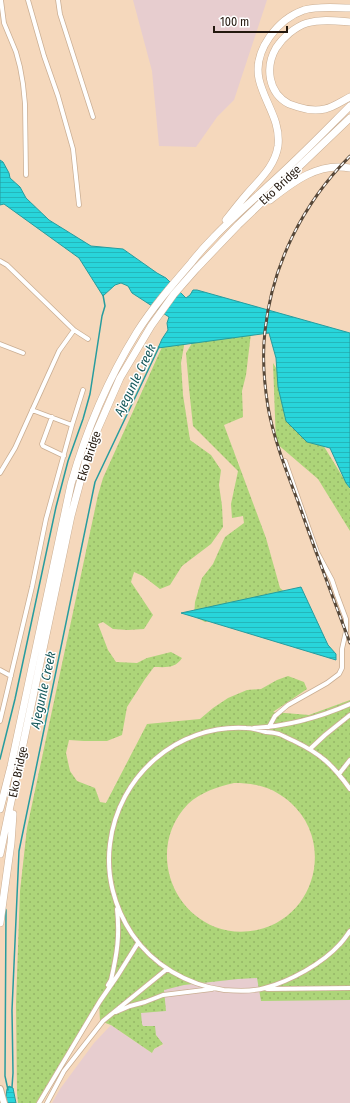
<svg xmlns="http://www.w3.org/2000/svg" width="350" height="1103" font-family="'Fira Sans Condensed',sans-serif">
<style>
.industrial{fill:#e7cdcf}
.grass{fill:url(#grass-dots);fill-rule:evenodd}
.water{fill:url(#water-rules);stroke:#269c9e}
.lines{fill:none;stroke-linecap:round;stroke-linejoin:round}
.stream{stroke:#269c9e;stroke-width:1.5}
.minor-casing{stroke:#caae93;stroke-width:5.5}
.primary-casing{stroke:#caae93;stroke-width:8}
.motorway-casing{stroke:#caae93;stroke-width:8}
.minor{stroke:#fff;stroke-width:4}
.primary{stroke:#fff;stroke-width:6}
.motorway{stroke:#fff;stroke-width:7}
.rail-casing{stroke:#574839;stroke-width:3}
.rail{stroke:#fff;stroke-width:1.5;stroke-dasharray:4.5;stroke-linecap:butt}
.labels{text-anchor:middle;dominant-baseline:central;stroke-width:3;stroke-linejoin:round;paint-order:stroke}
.street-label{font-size:12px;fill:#23180e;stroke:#fff}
.water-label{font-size:13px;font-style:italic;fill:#145759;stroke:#fff}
</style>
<defs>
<pattern id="grass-dots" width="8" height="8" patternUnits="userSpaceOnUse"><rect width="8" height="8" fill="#add579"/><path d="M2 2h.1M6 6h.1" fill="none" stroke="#95b667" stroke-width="1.8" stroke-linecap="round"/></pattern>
<pattern id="water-rules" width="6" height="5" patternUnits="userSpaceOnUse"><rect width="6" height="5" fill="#28d5db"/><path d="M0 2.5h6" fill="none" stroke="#24b6bb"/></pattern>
</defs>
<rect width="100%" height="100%" fill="#f5d8bc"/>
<path class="industrial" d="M133 0H267L234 100 217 117 196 147 159 146 152 71Z
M259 975 350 996V1103H52L60 1089 94 1043 111 1025 152 1053 154 1049 163 1045 156 1035 140 1027 139 1012 161 986Z"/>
<path class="grass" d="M251 333 246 375 242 391 243 417 224 425 266 538 280 588 290 596 205 622 194 616 195 602 202 578 213 564 225 537 244 523 243 516 232 518 231 504 238 471 193 426 189 388 186 353 192 343Z
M185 340 181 363 183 395 190 440 211 455 221 470 219 485 222 506 223 527 211 544 182 566 170 585 160 589 143 576 134 572 131 582 153 615 144 629 128 630 113 629 103 622 98 624 108 650 116 662 137 663 147 658 171 652 182 658C175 669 165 667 154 667L145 679 127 707 122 735 107 741H84L69 740 66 753 70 771 77 781 95 788 100 802 106 803 147 724 200 719 213 708 228 698 247 690 261 689 277 680 288 676 304 682 307 689 273 712 309 715 350 700V1000L261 1001 257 978 238 979 184 985 164 990 166 1011 141 1013 142 1024 143 1026H155L156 1035 163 1044 154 1049 152 1053 111 1025 100 1021 99 1000 36 1103H18L17 1093 16 1004 20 891 27 828 98 495 103 478 162 347ZM234 783C246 783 256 784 267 788 275 791 283 796 290 802 335 842 316 917 257 930 243 933 228 932 215 927 166 907 150 843 188 804 201 792 217 787 234 783Z
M273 363 350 489V531L318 479 276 443Z"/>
<path class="water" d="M0 160 3 162 9 173 10 178 20 187 26 198 49 220 91 246 123 249 157 273 166 278 186 298 190 295 193 290H197L350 333V488L346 483 330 448 307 442 286 421 278 387 276 358 269 333 158 348 162 339 168 330 167 323 169 317 132 293 128 286 121 283 115 285 103 296 79 258 4 204 0 205Z
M301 587 328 645 336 654V660L181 613Z
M9 1086 13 1088 16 1103H5L7 1089Z"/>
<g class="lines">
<path class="stream" d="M0 759 15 699 56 507 68 461 83 419 90 394 102 316 105 306 103 295
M5 908 6 910 5 1076 8 1090
M12 1087 13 1073 12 1010 19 851 95 482 159 347"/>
<defs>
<path id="minor" d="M1 0 4 23 16 52 20 67 23 84 25 104 26 175
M28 0 44 56 58 96 73 149 79 205
M58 0 60 14 93 117
M0 261 7 265 74 330 88 339
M0 344 23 353
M52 417 42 444 43 446 64 456
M72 425 83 390
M0 473 15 448 59 351 74 330
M0 670 11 676
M0 721 32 587 46 519 72 425 32 410
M269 727 275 716 288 705 327 683 339 674 342 668V649L346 631V619L337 595 332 580 317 552 285 461
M254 728C289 726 318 718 350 704
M310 749 325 735 350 715
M339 774 350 760
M350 789C333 765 321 754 294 741 289 739 284 736 279 734 275 733 270 732 266 732 259 730 252 728 246 728 177 724 118 776 110 844 106 875 114 907 132 934 153 965 187 985 224 990 237 991 252 992 265 988 290 981 322 964 340 944 344 940 347 935 350 931
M108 985 111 980C117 954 120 936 117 909
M267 989 350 988
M116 1012 130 1006 145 1002 163 995 212 989
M39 1103 100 1001 118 975 138 943
M47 1103 64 1071 103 1021 167 969"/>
<path id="primary" d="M0 1089 4 1103"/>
<path id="motorway" d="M350 22C336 21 321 19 307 23 295 27 283 37 276 48 265 67 268 93 289 104 292 105 295 106 298 107 307 110 316 111 325 109 334 107 342 101 350 97
M270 200C293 182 318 162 350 168
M226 220C233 211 240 202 247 194 260 179 275 166 278 146 281 120 264 102 259 79 253 50 278 19 304 10 319 6 335 8 350 8
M0 809 11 766 71 484C86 431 108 379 137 332 153 307 172 285 191 263 198 254 205 246 213 238 231 219 251 202 270 184 298 159 324 132 350 106
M0 854 71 516 86 460 95 435 120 378 151 326 174 294 196 269 238 225 350 118
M0 923 11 843 13 814"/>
</defs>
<use href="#minor" class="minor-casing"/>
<use href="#primary" class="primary-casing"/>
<use href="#motorway" class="motorway-casing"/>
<use href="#minor" class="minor"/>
<use href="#primary" class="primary"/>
<use href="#motorway" class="motorway"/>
<defs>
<path id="rail" d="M350 156C303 203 272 265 265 331 262 356 264 382 268 407 274 441 288 475 300 507 316 553 333 598 350 643"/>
</defs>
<use href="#rail" class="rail-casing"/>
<use href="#rail" class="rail"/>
</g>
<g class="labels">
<g class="street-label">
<text transform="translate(280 185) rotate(-43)">Eko Bridge</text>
<text transform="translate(89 456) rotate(-72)">Eko Bridge</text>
<text transform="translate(18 772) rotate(-78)">Eko Bridge</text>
</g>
<g class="water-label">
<text transform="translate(135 380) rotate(-64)">Ajegunle Creek</text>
<text transform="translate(43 690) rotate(-78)">Ajegunle Creek</text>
</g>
</g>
<path d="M214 26v6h73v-6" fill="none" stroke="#23180e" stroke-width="2"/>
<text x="220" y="26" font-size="12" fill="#23180e" stroke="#ffffff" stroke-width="3" paint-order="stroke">100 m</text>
</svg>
